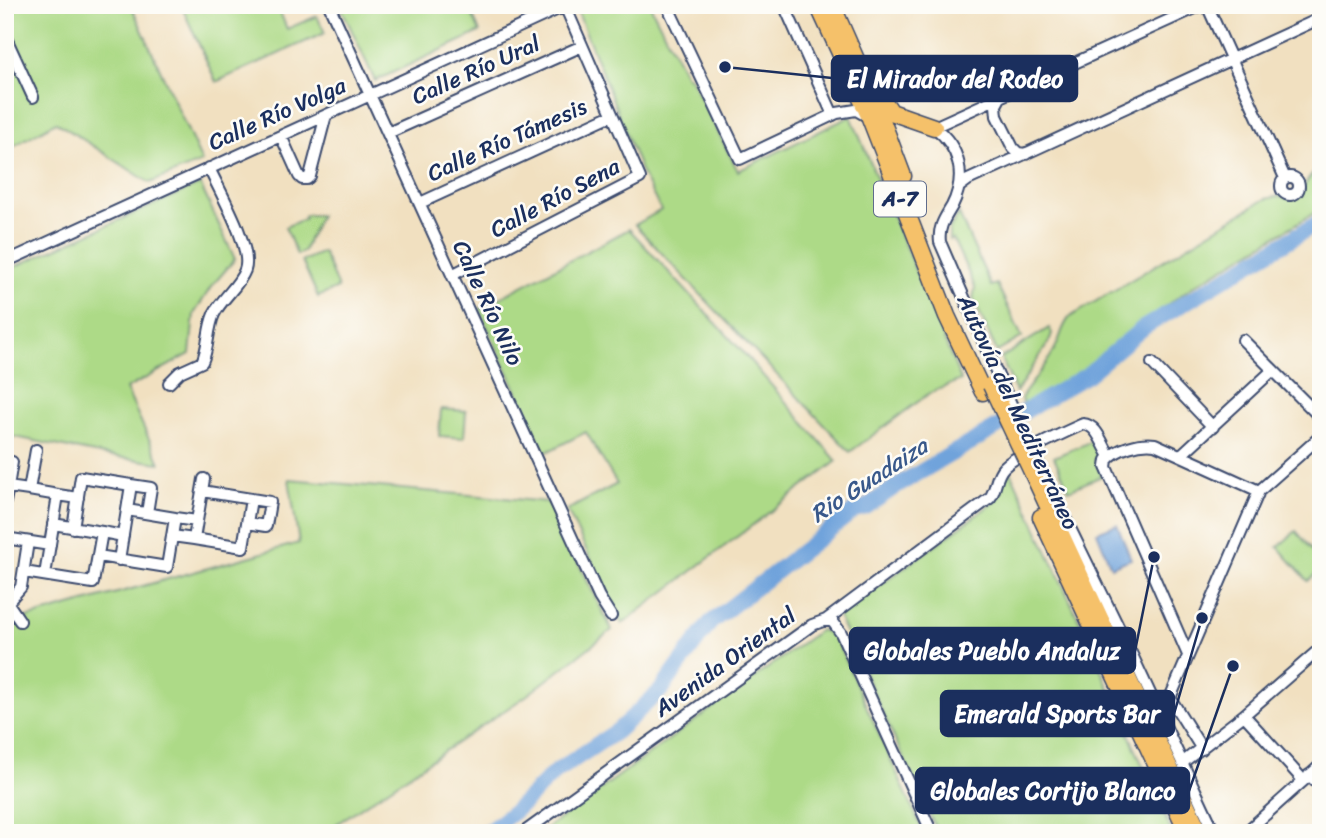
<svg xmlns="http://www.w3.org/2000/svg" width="1326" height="838" font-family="Sriracha,sans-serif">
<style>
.green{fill:#adda87;stroke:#648472;stroke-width:2}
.water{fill:#6fa3db;stroke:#45699c;stroke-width:2}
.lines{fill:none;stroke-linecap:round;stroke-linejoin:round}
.river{stroke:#6fa3db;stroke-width:16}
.minor-casing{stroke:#3b4a6d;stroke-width:14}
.highway-casing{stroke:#3b4a6d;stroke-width:19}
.minor{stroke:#fff;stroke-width:10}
.highway{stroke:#f5c16b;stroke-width:16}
.minor-bridge-casing{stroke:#3b4a6d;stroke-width:14;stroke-linecap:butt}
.highway-bridge-casing{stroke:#3b4a6d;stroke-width:19;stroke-linecap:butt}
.minor-bridge{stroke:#fff;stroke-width:10}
.highway-bridge{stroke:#f5c16b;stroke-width:16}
.labels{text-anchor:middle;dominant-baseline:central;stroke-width:5;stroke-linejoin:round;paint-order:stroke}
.shield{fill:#fdfcf7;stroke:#5f6c8c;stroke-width:2}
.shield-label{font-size:21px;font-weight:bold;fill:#1b2f5e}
.street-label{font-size:23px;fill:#1b2f5e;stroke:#fdfcf7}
.water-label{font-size:24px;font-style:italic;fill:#38588a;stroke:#fdfcf7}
.leader{fill:none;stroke:#1b2f5e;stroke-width:2.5}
.callout-dot{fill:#1b2f5e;stroke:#fdfcf7;stroke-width:2.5}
.callout{fill:#1b2f5e;stroke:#1b2f5e;stroke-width:2.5}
.callout-label{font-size:24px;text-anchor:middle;font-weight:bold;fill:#fff}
</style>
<rect width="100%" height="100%" fill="#fdfcf7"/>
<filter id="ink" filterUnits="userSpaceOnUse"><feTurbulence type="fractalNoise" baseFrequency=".0143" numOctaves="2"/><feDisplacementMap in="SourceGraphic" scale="14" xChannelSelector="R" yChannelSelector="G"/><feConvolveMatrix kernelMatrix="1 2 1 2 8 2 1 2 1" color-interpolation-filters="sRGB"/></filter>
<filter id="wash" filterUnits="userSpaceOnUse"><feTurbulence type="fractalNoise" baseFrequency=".00686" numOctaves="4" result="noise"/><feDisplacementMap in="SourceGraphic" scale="28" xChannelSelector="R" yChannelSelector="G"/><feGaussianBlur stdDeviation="1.57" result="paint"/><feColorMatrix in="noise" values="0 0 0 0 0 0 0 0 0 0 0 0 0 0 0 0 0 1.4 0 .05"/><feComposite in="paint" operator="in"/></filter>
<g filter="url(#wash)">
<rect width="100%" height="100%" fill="#f1e0c0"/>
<path class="green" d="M5 5H131L202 162 150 183 56 122 5 151Z
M181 5H277L287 29 317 16 325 33 216 82Z
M340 5H468L480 32 375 81Z
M588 5H650L686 76 690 77 738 171 851 116 961 380 930 393 850 452 635 225 661 210 643 176 577 10Z
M1321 168V209L1195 285 1147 319 1110 352 1076 377 1025 407 1021 398C1033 380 1050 362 1058 342 1062 332 1063 325 1070 317L1265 199 1280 196 1291 199C1306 192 1304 177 1321 168Z
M200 184 235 259 211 287 194 314 190 354 126 389 160 463 109 456 5 435V271Z
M959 214 991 286 997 284 1022 337 997 352 973 299 975 287 953 239 949 240V230Z
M305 215H320L303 252 297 255 285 227 304 219Z
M629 229 740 349 837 461 622 624 567 510 617 484 586 432 545 453 479 309Z
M323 252 338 288 318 297 302 261Z
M1049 328 1052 333 1049 342 1016 392 1001 358Z
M441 409 466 411 464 438 439 436Z
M1094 440 1101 457 1095 460 1102 476 1069 490 1054 457Z
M1009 468 1085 633 1172 833H938L838 616 994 502Z
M289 479 548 502 612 630 526 696 323 833H5V607L15 621 299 543Z
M1296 531 1321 560V569L1308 581 1278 547Z
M820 630 834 635 924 833H540Z"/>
<path class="water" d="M1117 524 1131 559 1111 567 1097 532Z"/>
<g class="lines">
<path class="river" d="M486 833 515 811 554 773 617 731 662 689 710 623 855 510 866 507 898 485 1087 375 1143 328 1321 221"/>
</g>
</g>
<g filter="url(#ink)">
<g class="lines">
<defs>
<path id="minor" d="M329 5 599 597 611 616
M667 5 740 159 837 113 856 110 870 118
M784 5 833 115
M1207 5 1285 178
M5 36 33 97
M1001 96 996 105 997 116 1013 148 1018 153 1026 154
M388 133 582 46
M281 136 299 176 302 179H307L310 176 326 115
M1281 186a9 9 0 1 1 18 0a9 9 0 1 1-18 0Z
M960 186 968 180 1321 18
M420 203 612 115
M5 262 567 5
M452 275 640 178 565 6
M1243 340 1321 418
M1152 363 1213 427
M999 378 940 242C938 227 945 218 952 206 967 176 960 147 934 127L1202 5
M169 383 180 372 202 362C209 347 207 330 214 314 222 298 239 286 245 270 253 248 219 190 209 168
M1181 455 1273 370
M12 462 8 487 29 490 36 450
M1041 469 1133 657 1215 833
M29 490 58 495
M202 491 270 502 266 526 247 523
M5 502 8 487
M127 510 175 518
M53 524 102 532
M73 528 81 477 131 485
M172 536 194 539 204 479
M5 538 50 545
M194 539 243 547 251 499
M98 556 167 567 175 518 197 521
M119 560 131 485 151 488 147 513
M24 572 93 583 102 532 123 536
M45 575 58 495 78 498
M5 599 20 621
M8 602 21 587 28 542
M826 620 990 498C997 488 995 476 1004 467 1018 453 1063 433 1083 424 1098 425 1102 445 1110 456
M1188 655 1106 467 1107 460C1117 448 1140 442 1155 444L1259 491
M1170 698 1202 749
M1156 709 1170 698 1259 491 1321 436
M1244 715 1303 780
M1182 763 1244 715 1321 648
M1309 775 1321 787
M523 833 812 625 826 620 833 622 841 633 932 833
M1245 833 1321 765"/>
<path id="highway" d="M818 5 870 118 947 316 983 392
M832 5 877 107 903 176
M879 94 891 112 934 127
M1033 474 1200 833
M1041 517 1188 833"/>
</defs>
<use href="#minor" class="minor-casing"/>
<use href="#highway" class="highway-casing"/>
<use href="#minor" class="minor"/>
<use href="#highway" class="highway"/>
<defs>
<path id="minor-bridge" d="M999 378 1041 469"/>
<path id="highway-bridge" d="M991 385 1033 474"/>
</defs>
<use href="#minor-bridge" class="minor-bridge-casing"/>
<use href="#highway-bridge" class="highway-bridge-casing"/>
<use href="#minor-bridge" class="minor-bridge"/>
<use href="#highway-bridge" class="highway-bridge"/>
</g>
</g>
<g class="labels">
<rect class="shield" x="874" y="181.5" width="52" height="35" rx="5"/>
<g class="shield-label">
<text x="900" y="199">A-7</text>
</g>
<g class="street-label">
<text transform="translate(476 70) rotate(-24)">Calle Río Ural</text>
<text transform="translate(277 114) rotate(-24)">Calle Río Volga</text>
<text transform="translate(507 140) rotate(-24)">Calle Río Támesis</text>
<text transform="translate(555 198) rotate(-28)">Calle Río Sena</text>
<text transform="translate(488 303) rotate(65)">Calle Río Nilo</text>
<text transform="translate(1018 412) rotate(65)">Autovía del Mediterráneo</text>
<text transform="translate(725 662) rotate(-36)">Avenida Oriental</text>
</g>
<g class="water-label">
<text transform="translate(869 480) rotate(-33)">Rio Guadaiza</text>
</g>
</g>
<path class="leader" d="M725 67L832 78M1154 557L1135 651M1202 618L1174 714M1233 666L1189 791"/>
<g class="callout-dot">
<circle cx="725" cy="67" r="7"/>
<circle cx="1154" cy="557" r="7"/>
<circle cx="1202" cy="618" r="7"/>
<circle cx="1233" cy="666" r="7"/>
</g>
<g class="callout">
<rect x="832" y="56" width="245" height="45" rx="7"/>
<rect x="850" y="628" width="285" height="45" rx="7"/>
<rect x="941" y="691" width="233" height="45" rx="7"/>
<rect x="916" y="768" width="273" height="45" rx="7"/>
</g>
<g class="callout-label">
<text x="955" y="87">El Mirador del Rodeo</text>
<text x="992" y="659">Globales Pueblo Andaluz</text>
<text x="1057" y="722">Emerald Sports Bar</text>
<text x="1053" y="799">Globales Cortijo Blanco</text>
</g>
<rect width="1326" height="838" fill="none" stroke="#fdfcf7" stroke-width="28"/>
</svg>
